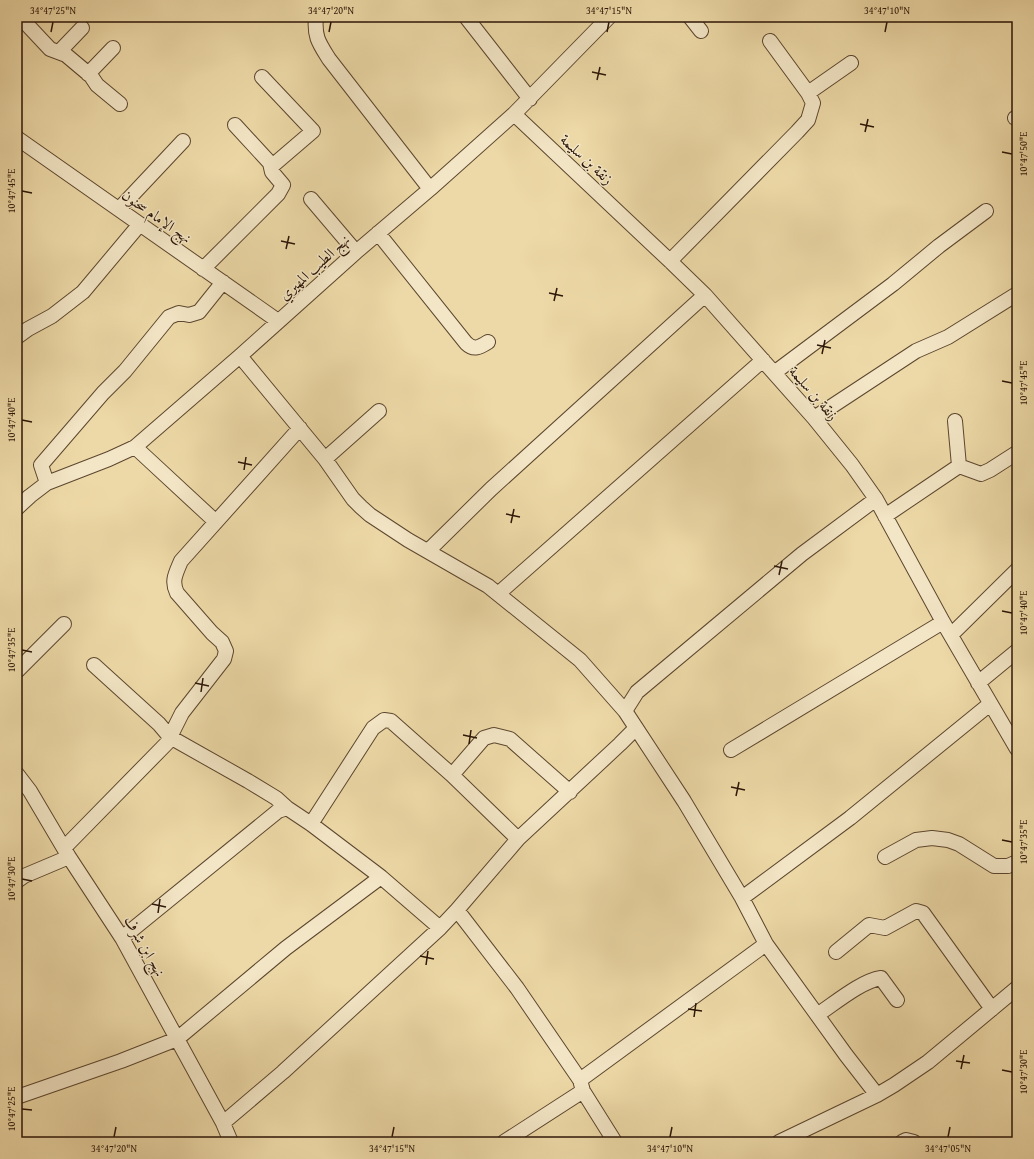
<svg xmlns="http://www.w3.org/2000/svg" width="1034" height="1159" font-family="'Gentium Book Plus',Amiri,serif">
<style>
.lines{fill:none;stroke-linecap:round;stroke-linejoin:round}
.minor-casing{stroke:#5c462f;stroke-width:16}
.minor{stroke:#f3e6c6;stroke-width:14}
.ticks{fill:none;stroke:#2b1507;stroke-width:1.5}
.labels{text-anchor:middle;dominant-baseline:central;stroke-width:3;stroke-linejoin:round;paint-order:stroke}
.street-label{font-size:15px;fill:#2b1507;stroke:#f3e6c6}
.neatline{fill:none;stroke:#2b1507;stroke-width:1.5}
.ticks-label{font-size:10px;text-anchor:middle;fill:#2b1507}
</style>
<rect width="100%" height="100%" fill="#edd9a7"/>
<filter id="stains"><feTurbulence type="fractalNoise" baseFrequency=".005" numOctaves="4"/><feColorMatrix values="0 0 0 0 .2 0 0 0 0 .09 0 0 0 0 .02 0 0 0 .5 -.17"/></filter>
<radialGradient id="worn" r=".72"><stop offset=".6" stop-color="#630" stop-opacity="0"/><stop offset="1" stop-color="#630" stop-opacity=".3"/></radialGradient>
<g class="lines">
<defs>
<path id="minor" d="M20 17 50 49 66 55 91 76 97 85 120 104
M316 17C314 37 319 43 329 59L430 189
M466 17 530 99
M690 17 701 31
M59 52 82 28
M88 74 113 48
M262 77 313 131 271 167
M808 93 851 63
M514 114 670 261 705 295 814 418 852 465 876 499 943 622 1017 749
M1015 118 1017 117
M17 138 278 321
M311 199 356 252
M119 209 183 141
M378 233 466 343C474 351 480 347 488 342
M670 261 797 132 808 120 813 103 808 93 770 41
M203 269 278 194 283 185 272 172 270 163 235 125
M17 337 28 329 52 316 83 292 140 224
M240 356 325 459 353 499 361 507 370 515 408 540 488 586 580 660 625 711 684 801 742 898 766 944 846 1055 877 1095
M774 373 893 284 939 246 986 211
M814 418 916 351 948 337 1017 294
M135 447 216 522
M325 459 379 411
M959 466 981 474 990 470 1015 454
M47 483 41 465 103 393 125 371 169 317 179 313 189 315 199 312 223 282
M17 508 30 496 47 483 109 459 135 447 240 356 356 252 430 189 514 114 609 17
M885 516 959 466 955 421
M428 551 491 489 705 295
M498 594 763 360
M951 635 1017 570
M94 665 159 724 170 737 248 781 276 798 287 808
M17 671 64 624
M978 683 1017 651
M625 711 637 692 802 554 876 499
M731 750 943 622
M17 774 30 791 69 857 122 938 223 1123 231 1142
M452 775 484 738 494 735 510 739 570 792
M311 824 373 728 384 720 391 721 452 775 518 839
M64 848 167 743 182 713 224 659 226 651 222 642 212 633 177 593C171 581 176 573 181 561L300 428
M885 857 916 840 932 838 948 840 959 844 994 866H1008L1017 862
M17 881 24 876 69 857
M742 898 850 818 990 704
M457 910 517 988 580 1080 583 1091 615 1142
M122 938 278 811 287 808 311 824 381 877 440 928
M836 952 869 925 885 928 916 911 923 913 992 1009
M817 1015C834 1004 861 981 881 978L897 1000
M580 1080 766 944
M17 1097 121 1061 177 1039 286 948 381 877
M223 1123 283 1072 440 928 457 910 518 839 620 744 636 728
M504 1142 583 1091
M779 1142 877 1095 894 1085 928 1062 1017 988
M902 1142 906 1140 914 1142"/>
</defs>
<use href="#minor" class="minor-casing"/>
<use href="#minor" class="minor"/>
</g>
<path class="ticks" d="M51 32 53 22M329 32 331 22M607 32 609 22M885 32 887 22M592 72 606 75M597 80 600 67M860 124 874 127M865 132 868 119M1002 152 1012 154M22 191 32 193M281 241 295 244M286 249 289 236M549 293 563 296M554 301 557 288M817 345 831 348M822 354 825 340M1002 381 1012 383M22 420 32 422M238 462 252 465M244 470 246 457M506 514 520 517M511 523 514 509M774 566 788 569M779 575 782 561M1002 611 1012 613M22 650 32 652M195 683 209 686M201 692 203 678M463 735 477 738M469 744 471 730M731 787 745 790M736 796 739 782M1002 840 1012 842M22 879 32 881M152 904 166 907M158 913 160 899M420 956 434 959M426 965 428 951M688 1009 702 1011M694 1017 696 1003M956 1061 970 1063M961 1069 964 1055M1002 1070 1012 1072M22 1109 32 1110M114 1137 116 1127M392 1137 394 1127M670 1137 672 1127M948 1137 950 1127"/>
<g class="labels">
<g class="street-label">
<text transform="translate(587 159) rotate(43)">زنقة بن سليمة</text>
<text transform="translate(157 216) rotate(35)">نهج الإمام سحنون</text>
<text transform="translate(314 267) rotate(-42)">نهج الطيب المهيري</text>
<text transform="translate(814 393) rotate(49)">زنقة بن سليمة</text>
<text transform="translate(145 946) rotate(60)">نهج ابن شرف</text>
</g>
</g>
<rect width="1034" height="1159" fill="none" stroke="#edd9a7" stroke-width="44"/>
<rect x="22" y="22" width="990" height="1115" class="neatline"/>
<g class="ticks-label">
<text x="53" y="14">34°47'25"N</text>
<text x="331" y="14">34°47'20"N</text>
<text x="609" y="14">34°47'15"N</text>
<text x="887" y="14">34°47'10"N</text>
<text transform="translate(1023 154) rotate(-90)" y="4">10°47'50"E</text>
<text transform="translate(11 191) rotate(-90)" y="4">10°47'45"E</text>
<text transform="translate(1023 383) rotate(-90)" y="4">10°47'45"E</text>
<text transform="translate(11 420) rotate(-90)" y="4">10°47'40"E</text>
<text transform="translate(1023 613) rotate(-90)" y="4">10°47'40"E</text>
<text transform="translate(11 650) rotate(-90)" y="4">10°47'35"E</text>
<text transform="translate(1023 842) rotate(-90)" y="4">10°47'35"E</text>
<text transform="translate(11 879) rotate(-90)" y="4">10°47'30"E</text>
<text transform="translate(1023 1072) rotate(-90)" y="4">10°47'30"E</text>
<text transform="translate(11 1109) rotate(-90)" y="4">10°47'25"E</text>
<text x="114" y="1152">34°47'20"N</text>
<text x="392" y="1152">34°47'15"N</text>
<text x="670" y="1152">34°47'10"N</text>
<text x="948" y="1152">34°47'05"N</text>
</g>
<rect width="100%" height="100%" filter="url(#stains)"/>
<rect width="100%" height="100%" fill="url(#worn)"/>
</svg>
